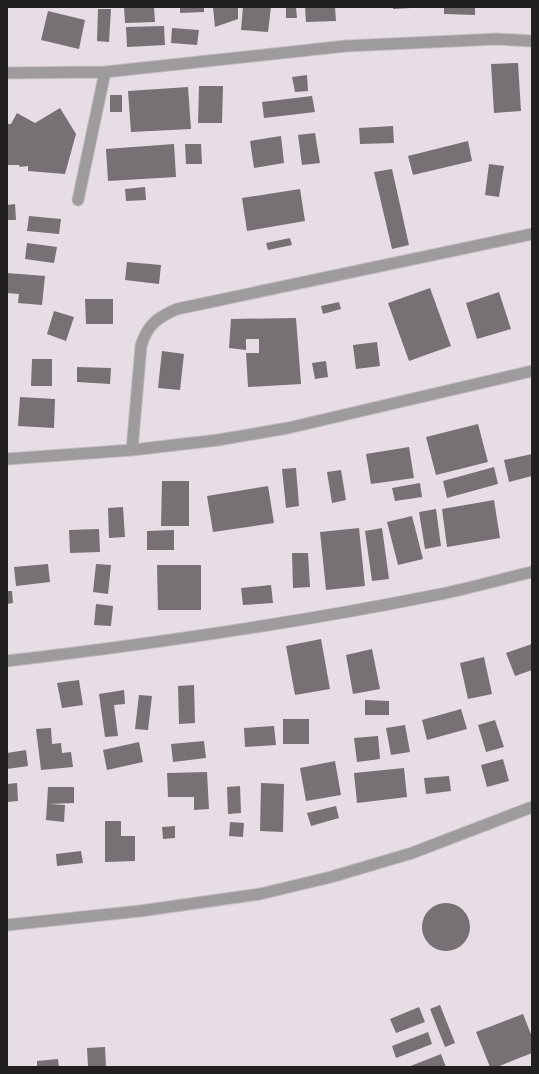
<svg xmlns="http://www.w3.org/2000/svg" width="539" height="1074" font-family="'DejaVu Sans',sans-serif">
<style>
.building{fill:#777075}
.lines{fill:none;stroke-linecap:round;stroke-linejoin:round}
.minor-casing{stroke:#c3bcc1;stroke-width:13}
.minor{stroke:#9e9b9d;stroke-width:11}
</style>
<rect width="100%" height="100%" fill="#e6dee4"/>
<path class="building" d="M124 7H154L155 22 125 23Z
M180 7H204V12L180 13Z
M213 7H238V19L215 27Z
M243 7H271L268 32 241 30Z
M286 7H296L297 18H286Z
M305 7H335L336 21 306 22Z
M393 7H411V8L393 9Z
M444 7H475V15L444 14Z
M98 9H111L109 42 97 41Z
M48 11 85 20 79 49 41 40Z
M164 26 165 45 127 47 126 27Z
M172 28 199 30 197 45 171 43Z
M518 63 521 111 494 113 491 64Z
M307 75 308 91 295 92 292 77Z
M199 86H223L222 123H198Z
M188 87 191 129 131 132 128 91Z
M110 95H122V112H110Z
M312 96 315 112 264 118 262 102Z
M60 108 76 134 65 174 28 171V166L20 167 19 165H7V124H11L17 113 35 123Z
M393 126 394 143 360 144 359 128Z
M315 133 320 163 302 165 298 135Z
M281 136 284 163 254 168 250 141Z
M468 141 472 161 413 175 408 156Z
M174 144 176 177 108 181 106 149Z
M185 144H201L202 164H186Z
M489 164 504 166 499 197 485 195Z
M392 169 409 245 392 249 374 172Z
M145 187 146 200 126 201 125 189Z
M300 189 305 221 247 231 242 198Z
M15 204 16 220H7V205Z
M29 216 61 219 59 234 27 231Z
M290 238 292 245 268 250 266 243Z
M27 243 57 247 54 263 25 259Z
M127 262 161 265 159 284 125 280Z
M7 273 45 276 42 305 18 303 19 294 7 293Z
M430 288 451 346 409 361 388 303Z
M499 292 511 329 477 339 466 303Z
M85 299H113V324H86Z
M339 302 341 309 323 314 321 306Z
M54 311 74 317 66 341 47 334Z
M296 318 301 384 248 387 246 353H259V339H246V350L229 348 231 319Z
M377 342 380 366 356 369 353 345Z
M162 351 184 354 180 390 158 388Z
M32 359H52V386H31Z
M326 361 328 377 315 379 312 363Z
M77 367 111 368 110 384 77 382Z
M20 397 55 399 54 428 18 426Z
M478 424 488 462 436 475 426 437Z
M409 447 414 478 371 484 366 454Z
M532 454V476L509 482 504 460Z
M494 467 498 484 447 498 443 481Z
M296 468 299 506 286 508 282 469Z
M341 470 346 500 332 503 327 472Z
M162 481H189V526H161Z
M420 483 422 497 395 501 392 488Z
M268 486 274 523 213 532 207 496Z
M494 500 500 538 447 547 442 509Z
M123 507 125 537 109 538 108 508Z
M436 509 441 546 425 549 419 512Z
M412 516 423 559 398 565 387 522Z
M359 528 365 586 326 590 320 532Z
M382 528 389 579 372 581 365 531Z
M99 529 100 552 70 553 69 530Z
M174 530V550H147V531Z
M292 553H308L310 587 293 588Z
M48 564 50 582 16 586 14 567Z
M96 564 111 565 108 594 93 592Z
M157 565H201V610H158Z
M271 585 273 603 243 605 241 588Z
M7 591H12L13 603 7 604Z
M96 604 113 606 111 626 94 625Z
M321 639 330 689 295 695 286 646Z
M532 644V670L515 676 506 653Z
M372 649 380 689 353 694 346 655Z
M484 657 492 694 468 699 460 663Z
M79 680 83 705 62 708 57 683Z
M194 685 195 723 179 724 178 686Z
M124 690 125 704 114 705 118 736 105 737 99 694Z
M139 695 152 696 148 730 135 729Z
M365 700 389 701V715H365Z
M461 709 467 729 427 740 422 720Z
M283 719H309V744H283Z
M495 720 504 747 486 752 478 725Z
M405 725 410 752 391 755 386 728Z
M274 726 276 745 245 747 244 728Z
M51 728 52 744 61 743 62 753 71 752 73 767 41 770 36 729Z
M378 736 380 759 357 762 354 738Z
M204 741 206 758 173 762 171 744Z
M139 742 143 762 107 770 103 750Z
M26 750 28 766 7 769V753Z
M503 759 509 781 487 787 481 765Z
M335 761 341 795 306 801 300 768Z
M404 768 407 797 357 803 354 773Z
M207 772 209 809 194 810V797H168L167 773Z
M449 776 451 791 426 794 424 778Z
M17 783 18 801 7 802V784Z
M261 783 284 784 283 832 260 831Z
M240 786 241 813 228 814 227 787Z
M48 787H74V803L49 804 65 805 64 822 46 820Z
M336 806 339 818 311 826 307 813Z
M105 821H121V836H135V861L105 862Z
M230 822 244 823 243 837 229 836Z
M175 826V838L163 839 162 827Z
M81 851 83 863 57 866 56 854Z
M422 927a24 24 0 1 1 48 0a24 24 0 1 1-48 0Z
M440 1005 455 1043 445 1047 430 1009Z
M419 1007 425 1022 396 1033 390 1019Z
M523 1014 532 1037V1053L497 1067H490L476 1032Z
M428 1032 432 1044 396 1058 392 1046Z
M105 1047 106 1067H88L87 1048Z
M441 1054 446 1067H408Z
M58 1059 59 1067H37V1061Z"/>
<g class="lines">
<defs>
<path id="minor" d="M7 73 105 72 346 46 497 39 532 41
M78 200 105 72
M132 450 141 346C147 325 158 317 177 309L532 234
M7 459 132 450 218 440 288 428 532 371
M7 661C152 644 297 623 441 594 471 588 502 579 532 572
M7 925 140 911 260 894 331 877 412 853 532 807"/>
</defs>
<use href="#minor" class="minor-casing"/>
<use href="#minor" class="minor"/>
</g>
<rect width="539" height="1074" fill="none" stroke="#221f21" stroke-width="16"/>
</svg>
